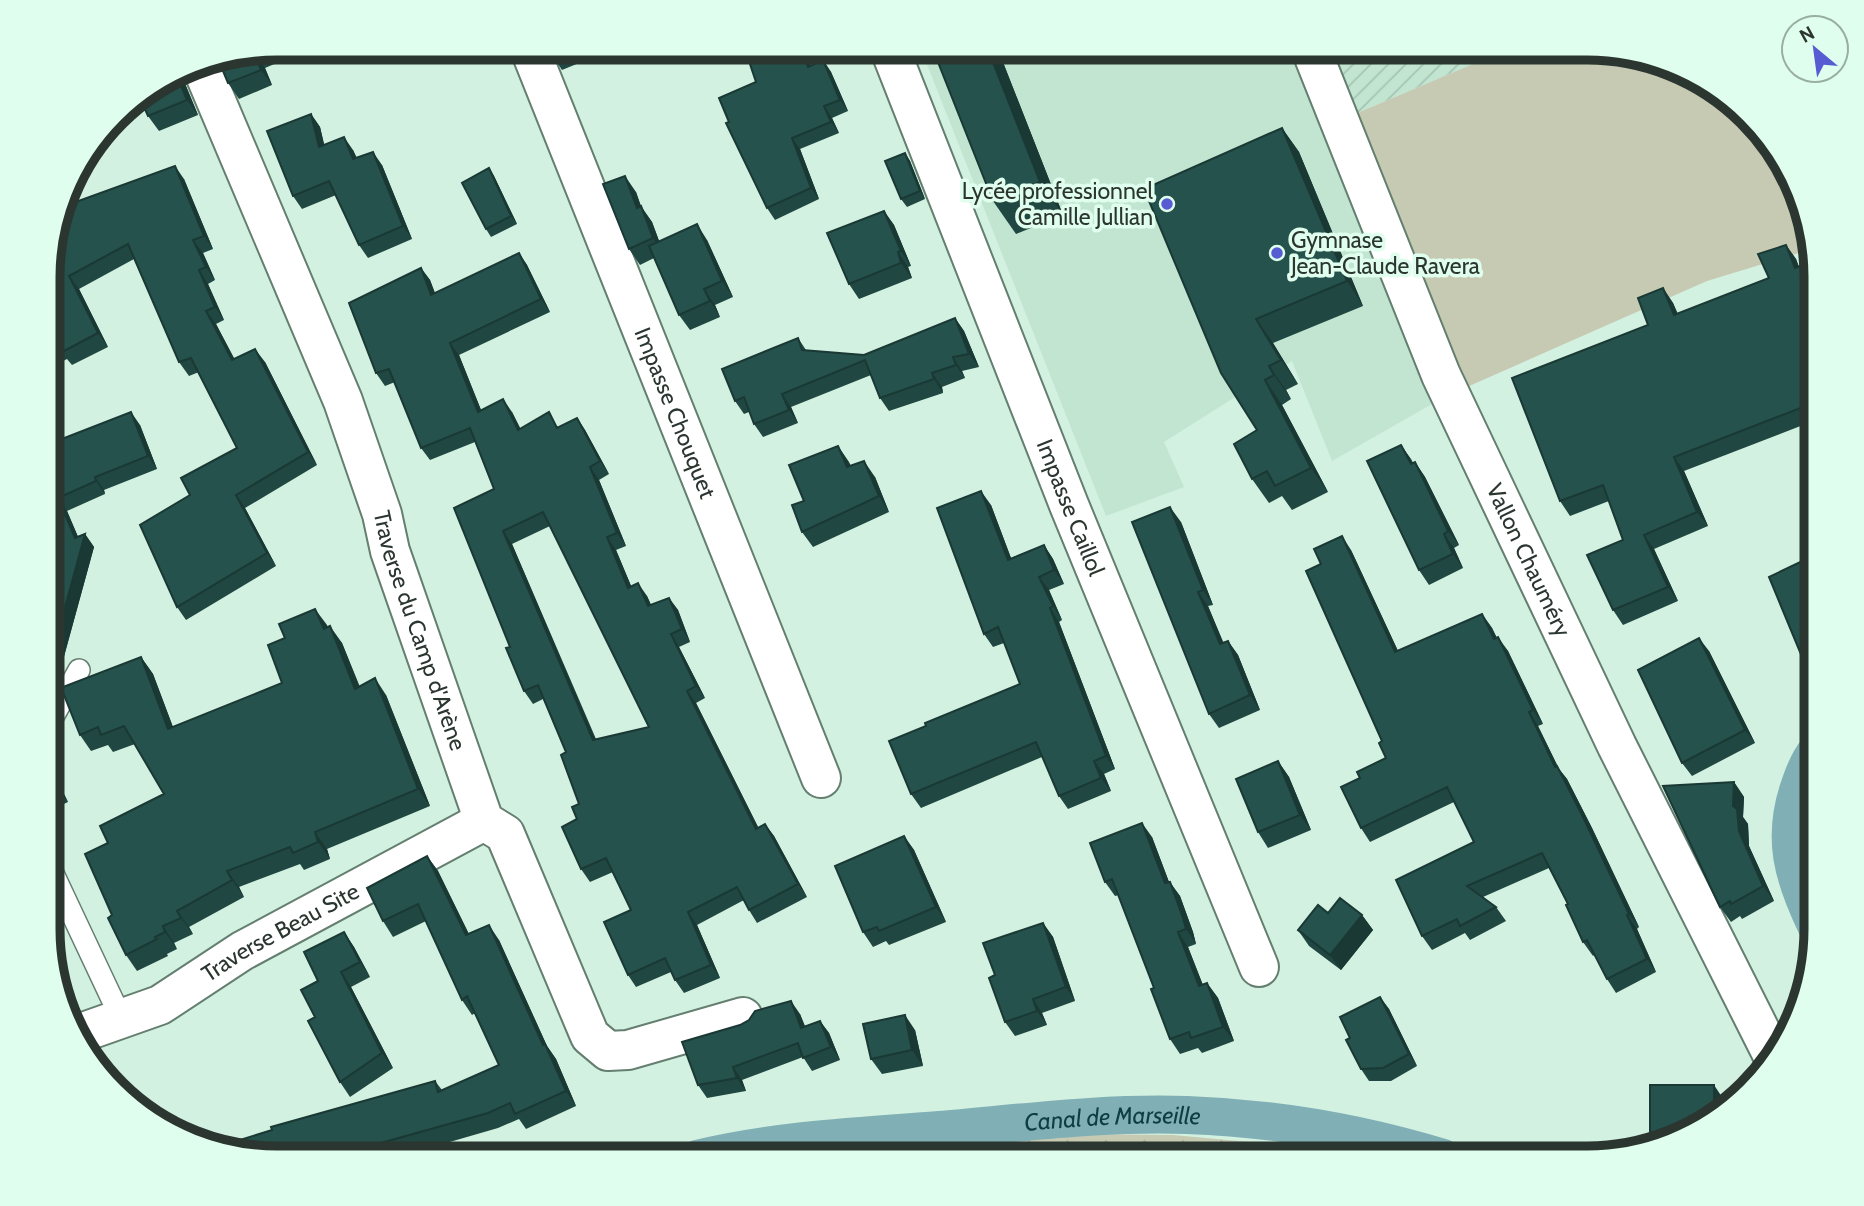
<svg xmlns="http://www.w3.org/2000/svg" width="1864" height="1206" font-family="Cabin,sans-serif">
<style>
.built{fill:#c1e5d0}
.industrial{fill:url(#industrial-furrows)}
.forest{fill:url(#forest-firs)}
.pitch{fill:#c7cab3}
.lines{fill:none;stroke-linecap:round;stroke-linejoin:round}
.canal{stroke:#80afb6;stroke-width:38}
.service-casing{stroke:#647e70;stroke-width:24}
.minor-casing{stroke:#647e70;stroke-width:42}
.service{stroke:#fff;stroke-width:21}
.minor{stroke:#fff;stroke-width:38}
.wall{fill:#204741;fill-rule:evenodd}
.shaded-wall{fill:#1a3935}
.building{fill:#25524c;stroke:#1a3935;stroke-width:2;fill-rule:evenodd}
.poi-dot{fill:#585cd3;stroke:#e0feed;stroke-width:2.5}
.labels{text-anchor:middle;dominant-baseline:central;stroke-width:7;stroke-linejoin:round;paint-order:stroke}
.poi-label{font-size:23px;fill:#2b3630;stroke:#e0feed;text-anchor:end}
.street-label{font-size:23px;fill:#2b3630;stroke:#e0feed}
.water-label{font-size:24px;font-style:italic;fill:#103d43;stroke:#e0feed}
.rim{fill:none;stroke:#2b3630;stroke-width:9}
</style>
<defs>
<pattern id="industrial-furrows" width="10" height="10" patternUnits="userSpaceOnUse" patternTransform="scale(1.75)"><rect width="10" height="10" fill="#c1e5d0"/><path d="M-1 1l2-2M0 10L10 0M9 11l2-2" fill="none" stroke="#a6c5b3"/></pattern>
<pattern id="forest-firs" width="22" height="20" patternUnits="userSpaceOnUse" patternTransform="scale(1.75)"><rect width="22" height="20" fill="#c7cab3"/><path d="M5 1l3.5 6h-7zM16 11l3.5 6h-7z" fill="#abae9a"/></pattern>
</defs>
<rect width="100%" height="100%" fill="#d3f1e0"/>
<path class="built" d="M920 47H1290L1432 404 1332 461 1292 361 1164 442 1184 487 1106 516Z"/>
<path class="industrial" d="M1329 47H1513L1355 114Z"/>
<path class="forest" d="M1083 1134 1173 1135 1272 1144 1366 1158 853 1159 993 1142Z"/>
<path class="pitch" d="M1513 47H1588L1661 59 1715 86 1786 162 1812 249 1707 281 1467 387 1355 114Z"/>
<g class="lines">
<g class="canal">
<path d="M1816 752C1808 762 1804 773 1800 785 1781 838 1793 877 1816 925"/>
<path id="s1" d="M697 1159C776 1140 858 1136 939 1130 1021 1123 1105 1112 1187 1115 1273 1118 1361 1133 1443 1158"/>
</g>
<defs>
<path id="service" d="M49 724 79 670
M49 865 121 1018"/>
<g id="minor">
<path id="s2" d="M529 47 821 778"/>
<path id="s3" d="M889 47 1069 505 1259 967"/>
<path id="s4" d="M1310 47 1441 375 1617 746 1775 1060"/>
<path id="s5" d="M200 63 343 401 382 514 390 551 484 821 505 834 590 1036 608 1051 628 1050 743 1017"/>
<path id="s6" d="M75 1035 160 1005 242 951 484 821"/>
</g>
</defs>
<use href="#service" class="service-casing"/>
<use href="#minor" class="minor-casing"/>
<use href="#service" class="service"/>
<use href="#minor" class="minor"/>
</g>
<path class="wall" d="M277 47H314L265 68 272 85 239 99 228 83 218 59Z
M547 47H618L562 70Z
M777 47H802L811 65 823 60 831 72 848 111 832 118 839 133 800 149 819 199 775 220 767 208 729 122 756 82Z
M932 47H997L1063 215 1016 234 993 201Z
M180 71 198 115 159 131 148 116Z
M311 114 320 127 324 145 353 150 357 158 382 165 412 239 368 258 359 245 336 195 302 209 293 196Z
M1282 128 1299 152 1363 306 1273 343 1298 384 1286 390 1291 399 1282 405 1328 492 1292 510 1282 496 1269 503 1252 479 1257 430 1221 373Z
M905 153 910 161 925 199 907 207 901 199Z
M489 168 494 176 517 224 491 237 486 229Z
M184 179 213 249 203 253 215 280 208 284 224 320 216 324 234 359 265 362 317 465 245 508 276 566 186 620 177 607 190 495 237 448 199 372 189 376 179 362 134 259 79 289 108 347 72 365 67 359 49 368V247L69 182 77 202Z
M636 192 641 207 652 222 659 241 707 240 733 297 715 305 720 317 690 330 679 315 654 258 640 265 629 249Z
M884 211 894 225 911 266 908 267 912 278 859 299 849 284Z
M1786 245 1796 259 1799 267 1803 265 1813 280 1816 287V420L1684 471 1708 526 1654 549 1678 601 1623 625 1613 610 1623 540 1609 501 1570 516 1560 501 1648 325 1663 288 1673 303 1678 314 1769 278Z
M519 253 527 265 550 312 459 355 481 410 512 412 520 428 559 427 577 418 585 430 609 474 599 480 626 546 616 550 631 586 647 596 651 605 669 598 678 610 690 642 679 647 705 698 696 703 758 827 765 824 774 836 807 897 757 923 749 910 744 900 697 925 720 978 684 993 675 980 671 972 636 987 628 975 631 910 613 872 590 882 581 869 577 819 579 804 566 752 543 699 533 704 524 691 510 647 494 489 475 442 430 460 421 448 395 382 385 386 376 373 421 268 430 280 435 293ZM550 526 649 727 596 739 512 544Z
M955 318 964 331 979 367 962 371 965 378 942 387 943 393 889 411 880 398 871 375 791 407 798 423 763 437 754 424 749 412 744 414 735 401 798 338 806 350 864 355Z
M140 425 157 469 104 490 105 494 67 511 78 537 85 534 94 547 57 682 50 549 49 444Z
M1401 445 1413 463 1415 462 1425 477 1459 545 1454 548 1463 568 1429 585 1419 570Z
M838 446 851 466 875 477 889 512 813 547 802 532 804 501Z
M991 505 1011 558 1044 545 1053 559 1064 584 1049 590 1062 620 1059 622 1115 769 1104 774 1111 791 1068 809 1059 796 1042 757 921 808 911 794 926 726 1020 684 1004 643 993 647 984 634Z
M1181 522 1213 605 1208 606 1223 643 1228 641 1238 655 1260 710 1219 728 1209 714Z
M1816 545V688L1812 681 1769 577 1811 557Z
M1351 550 1398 651 1482 614 1492 628 1497 638 1508 651 1543 724 1538 726 1559 769 1567 779 1592 828 1639 927 1637 929 1656 972 1616 993 1607 979 1594 955 1593 956 1583 942 1568 904 1549 868 1483 897 1496 907 1506 921 1470 940 1465 933 1432 950 1422 936 1474 842 1454 802 1370 842 1361 828 1360 778 1386 758Z
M328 627 342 643 360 687 386 695 430 806 327 849 330 859 304 870 300 864 239 887 244 897 189 927 193 934 174 943 177 949 167 954 168 956 137 971 126 955 112 915 108 843 164 794 135 744 113 752 108 745 91 751 80 735 141 657 153 674 173 727 282 683Z
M1709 651 1755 743 1692 776 1682 763Z
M1278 761 1289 777 1311 830 1268 848 1258 832Z
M49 764 68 802 49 811Z
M1734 782 1744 797 1743 817 1748 824 1749 846 1774 901 1742 919 1740 916 1731 922 1720 907Z
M904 836 914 850 946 922 889 945 886 941 873 947 863 932Z
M1152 837 1169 882 1180 896 1193 932 1196 944 1188 947 1203 985 1207 983 1218 998 1234 1041 1202 1053 1198 1048 1180 1054 1170 1039 1154 988 1119 895 1115 896 1105 882Z
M427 856 438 871 469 934 499 940 547 1046 556 1059 576 1106 526 1129 519 1119 498 1128 391 1159H276L435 1081 442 1090 499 1065 475 1013 472 1015 462 1000 426 921 393 937 383 921Z
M1328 913 1362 915 1373 930 1341 970 1309 946 1298 930Z
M1043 923 1053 937 1075 1001 1042 1013 1047 1025 1015 1036 1005 1022 995 975Z
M344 932 354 947 370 977 351 987 393 1068 350 1097 340 1082 315 1017 318 981Z
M49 937 56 947 68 971 56 977 49 959Z
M1380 997 1389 1009 1417 1066 1391 1081H1369L1361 1069 1350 1038Z
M800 1014 805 1026 820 1021 829 1033 840 1060 812 1071 803 1057 742 1080 746 1091 707 1098 698 1085 740 1025Z
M915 1030 923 1066 882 1074 871 1059Z"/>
<path class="shaded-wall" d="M800 47H802L805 51 816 78 808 67Z
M987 47H997L1063 215 1040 182Z
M254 52 265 68 272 85 261 70Z
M823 60 831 72 848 111 840 100Z
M180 71V72L198 115 187 100 176 73Z
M824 106 832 118 839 133 831 122Z
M311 114 320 127 328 160 319 147Z
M1282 128 1299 152 1363 306 1347 281Z
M344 137 353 150 362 172 353 159Z
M792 138 800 149 819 199 811 188Z
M373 152 382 165 412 239 403 226Z
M905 153 910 161 925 199 920 191Z
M175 166 184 179 213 249 204 236Z
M489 168 494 176 517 224 511 216Z
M625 176 636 192 641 206 652 222 664 254 653 238 637 208Z
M69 182 82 216 73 203 67 188Z
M884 211 894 225 911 266 901 251Z
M697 224 707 240 733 297 722 281Z
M193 240 203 253 215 280 206 267Z
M1786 245 1796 259 1805 283 1795 268Z
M898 252 908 267 912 278 901 263Z
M519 253 527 265 550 312 541 299Z
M1803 265 1813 280 1816 287V298Z
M421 268 430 280 440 307 431 295Z
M199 270 208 284 224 320 215 307Z
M69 276 79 289 108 347 98 333Z
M1663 288 1673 303 1684 330 1674 315Z
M704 289 715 305 720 317 710 301Z
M206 311 216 324 242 373 232 360Z
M955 318 964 331 979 367 969 354Z
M1256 319 1273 343 1298 384 1281 360Z
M450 343 459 355 487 425 478 412Z
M255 349 265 362 317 465 308 452Z
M953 357 962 371 965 378 956 365Z
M1269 366 1286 390 1291 399 1274 375Z
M932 373 942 387 943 393 934 379Z
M1265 380 1282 405 1328 492 1311 468Z
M782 394 791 407 798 423 789 410Z
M503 399 512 412 527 442 518 430Z
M131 412 140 425 157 469 148 456Z
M577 418 585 430 609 474 600 461Z
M1401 445 1411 459 1421 478 1411 464Z
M838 446 849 462 858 483 847 467Z
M1674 457 1684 471 1708 526 1697 512Z
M864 461 875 477 889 512 879 496Z
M1415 462 1425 477 1459 545 1448 531Z
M590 467 599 480 626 546 617 533Z
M95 477 104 490 105 494 96 481Z
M981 491 991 505 1017 574 1008 560Z
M236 495 245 508 276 566 267 553Z
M58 498 67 511 82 546 85 534 94 547 57 682 49 671V666L75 538Z
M1170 507 1181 522 1213 605 1203 590Z
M503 531 512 544 601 753 593 740Z
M1444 534 1454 548 1463 568 1453 554Z
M1644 535 1654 549 1678 601 1668 587Z
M1342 536 1351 550 1405 666 1395 652Z
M607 537 616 550 637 600 628 588Z
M1044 545 1053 559 1064 584 1054 570Z
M1039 577 1049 590 1062 620 1053 606Z
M638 583 647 596 657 618 648 606Z
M1198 592 1208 606 1230 658 1220 644Z
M669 598 678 610 690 642 682 629Z
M1050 608 1059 622 1115 769 1106 756Z
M315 609 327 625 336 646 324 629Z
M1482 614 1492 628 1504 653 1494 639Z
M330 626 342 643 367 706 355 689Z
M671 634 679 647 705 698 696 686Z
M1498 637 1508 651 1543 724 1533 710Z
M1699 638 1709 651 1755 743 1745 730Z
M1228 641 1238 655 1260 710 1250 695Z
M141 657 153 674 180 746 168 729Z
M375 678 386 695 430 806 418 789Z
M687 691 696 703 765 841 756 829Z
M1529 712 1538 726 1559 769 1567 779 1592 828 1639 927 1629 914 1555 767Z
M1094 761 1104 774 1111 791 1101 778Z
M1278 761 1289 777 1311 830 1300 815Z
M49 764 68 802 58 788 49 770Z
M1734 782 1744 797 1743 817 1748 824 1749 846 1774 901 1763 886 1739 831 1733 806Z
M1142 823 1152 837 1175 898 1165 883Z
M765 824 774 836 807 897 798 884Z
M315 832 327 849 330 859 318 842Z
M904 836 914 850 946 922 936 907Z
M427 856 438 871 477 951 466 935Z
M227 871 239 887 244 897 232 880Z
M1170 882 1180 896 1193 932 1196 944 1186 929Z
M177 911 189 927 193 934 181 918Z
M688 912 697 925 720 978 711 965Z
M1362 915 1373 930 1341 970 1330 955Z
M1627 915 1637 929 1656 972 1647 959Z
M1043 923 1053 937 1075 1001 1066 987Z
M489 925 499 940 547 1046 556 1059 576 1106 566 1091 543 1045Z
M163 926 174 943 177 949 165 932Z
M344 932 354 947 370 977 360 962Z
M1178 932 1188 947 1209 1001 1199 986Z
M49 937 56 947 68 971 57 957 49 939Z
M341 972 351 987 393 1068 382 1053Z
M1207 983 1218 998 1234 1041 1223 1027Z
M1380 997 1389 1009 1417 1066 1409 1054Z
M1033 999 1042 1013 1047 1025 1037 1011Z
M791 1001 800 1014 810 1040 801 1028Z
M905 1015 915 1030 923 1066 912 1050Z
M820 1021 829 1033 840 1060 831 1047Z
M733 1067 742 1080 746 1091 737 1078Z
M1714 1085 1724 1100V1107L1714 1116Z"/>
<path class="building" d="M547 47H557L548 51Z
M777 47H800L808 67 823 60 840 100 824 106 831 122 792 138 811 188 767 208 726 123 729 122 719 98 756 82 748 58Z
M932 47H987L1040 182 993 201Z
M254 52 261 70 228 83 218 59 255 52Z
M176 73 187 100 148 116 139 96Z
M311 114 319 147 344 137 353 159 373 152 403 226 359 245 329 181 293 196 267 131Z
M1282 128 1347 281 1256 319 1281 360 1269 366 1274 375 1265 380 1311 468 1275 486 1267 471 1252 479 1234 444 1257 430 1221 373 1144 189Z
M905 153 920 191 901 199 885 161Z
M175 166 204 236 193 240 206 267 199 270 215 307 206 311 232 360 255 349 308 452 236 495 267 553 177 607 140 525 190 495 181 478 237 448 191 358 179 362 128 244 69 276 98 333 62 352 59 345 49 350V247L67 188 73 203Z
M489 168 511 216 486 229 462 183Z
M625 176 637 208 641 206 653 238 629 249 603 184Z
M884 211 901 251 898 252 901 263 849 284 827 233Z
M697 224 722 281 704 289 710 301 679 315 649 246Z
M1786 245 1795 268 1803 265 1816 298V402L1674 457 1697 512 1644 535 1668 587 1613 610 1587 555 1623 540 1603 485 1560 501 1512 378 1648 325 1638 298 1663 288 1674 315 1769 278 1758 254Z
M519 253 541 299 450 343 478 412 503 399 518 430 549 412 557 428 577 418 600 461 590 467 617 533 607 537 628 588 638 583 648 606 669 598 682 629 671 634 696 686 687 691 756 829 765 824 798 884 749 910 737 887 688 912 711 965 675 980 665 958 628 975 604 922 631 910 606 858 581 869 562 827 577 819 572 807 579 804 561 755 566 752 538 685 524 691 506 648 510 647 454 508 494 489 470 428 421 448 389 369 376 373 349 303 421 268 431 295ZM543 512 649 727 593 740 503 531Z
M955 318 969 354 953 357 956 365 932 373 934 379 880 398 865 360 782 394 789 410 754 424 744 397 735 401 722 369 798 338 802 350 864 355Z
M131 412 148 456 95 477 96 481 58 498 75 538 85 534 49 666V550L50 549 49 547V444Z
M1401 445 1411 464 1415 462 1448 531 1444 534 1453 554 1419 570 1367 461Z
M838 446 847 467 864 461 879 496 802 532 792 505 804 501 789 465Z
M981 491 1008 560 1044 545 1054 570 1039 577 1053 606 1050 608 1106 756 1094 761 1101 778 1059 796 1036 742 911 794 889 741 926 726 925 723 1020 684 998 627 984 634 937 508Z
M1170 507 1203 590 1198 592 1220 644 1228 641 1250 695 1209 714 1132 522Z
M1342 536 1395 652 1482 614 1494 639 1498 637 1533 710 1529 712 1555 767 1557 766 1582 815 1629 914 1627 915 1647 959 1607 979 1587 940 1583 942 1566 905 1568 904 1542 853 1467 886 1496 907 1460 926 1457 919 1422 936 1396 880 1474 842 1447 787 1361 828 1341 787 1360 778 1357 772 1386 758 1379 743 1382 741 1306 571 1321 564 1314 549Z
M1816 545V599L1810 601 1816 616V677L1812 681 1769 577 1811 557 1808 548Z
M315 609 324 629 330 626 355 689 375 678 418 789 315 832 318 842 293 853 290 847 227 871 232 880 177 911 181 918 163 926 165 932 155 937 157 939 126 955 108 918 112 915 85 854 108 843 100 826 164 794 124 726 101 735 98 727 80 735 62 690 63 687 141 657 168 729 282 683 268 645 285 638 279 624Z
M1699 638 1745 730 1682 763 1638 670Z
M1278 761 1300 815 1258 832 1236 779Z
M49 770 58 788 49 792Z
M1734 782 1733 806 1737 809 1739 831 1763 886 1731 904 1730 901 1720 907 1663 786Z
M1142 823 1165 883 1170 882 1183 918 1186 929 1178 932 1199 986 1207 983 1223 1027 1191 1038 1189 1032 1170 1039 1151 989 1154 988 1112 879 1105 882 1090 843Z
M904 836 936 907 879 931 877 927 863 932 835 866Z
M427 856 466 935 489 925 543 1045 545 1044 566 1091 515 1114 510 1103 488 1113 363 1148 338 1159H276L214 1148 272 1130 271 1127 435 1081 438 1092 499 1065 467 996 462 1000 418 904 383 921 367 888Z
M1340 898 1362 915 1330 955 1298 930 1318 905 1328 913Z
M1043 923 1066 987 1033 999 1037 1011 1005 1022 989 978 995 975 983 943Z
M344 932 360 962 341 972 382 1053 340 1082 308 1021 315 1017 301 990 318 981 304 952Z
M49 939 57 957 50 961 49 959Z
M1380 997 1409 1054 1383 1068 1361 1069 1346 1040 1350 1038 1340 1017Z
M791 1001 801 1028 820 1021 831 1047 803 1058 798 1043 733 1067 737 1078 698 1085 682 1042 740 1025 749 1020 755 1011Z
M905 1015 912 1050 871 1059 863 1024Z
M1650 1085H1714V1116L1702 1128 1653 1143H1650Z"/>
<g class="poi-dot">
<circle cx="1167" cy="204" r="7"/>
<circle cx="1277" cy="253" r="7"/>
</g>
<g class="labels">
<g class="poi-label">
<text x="1153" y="191">Lycée professionnel<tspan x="1153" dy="26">Camille Jullian</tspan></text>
<text x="1291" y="240" text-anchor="start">Gymnase<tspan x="1291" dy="26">Jean-Claude Ravera</tspan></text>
</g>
<g class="street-label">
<text stroke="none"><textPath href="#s2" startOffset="394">Impasse Chouquet</textPath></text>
<text stroke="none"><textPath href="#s3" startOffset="495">Impasse Caillol</textPath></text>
<text stroke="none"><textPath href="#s4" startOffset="558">Vallon Chauméry</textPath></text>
<text stroke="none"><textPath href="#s5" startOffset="609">Traverse du Camp d'Arène</textPath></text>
<text stroke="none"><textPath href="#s6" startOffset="231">Traverse Beau Site</textPath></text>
</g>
<g class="water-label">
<text stroke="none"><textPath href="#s1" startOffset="418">Canal de Marseille</textPath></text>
</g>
</g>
<path d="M0 0H1864V1206H0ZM277 60H1587A217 217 0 0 1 1804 277V929A217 217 0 0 1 1587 1146H277A217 217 0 0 1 60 929V277A217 217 0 0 1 277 60Z" fill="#e0feed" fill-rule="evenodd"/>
<path class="rim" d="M277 60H1587A217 217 0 0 1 1804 277V929A217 217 0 0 1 1587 1146H277A217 217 0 0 1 60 929V277A217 217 0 0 1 277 60Z"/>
<g transform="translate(1815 49) rotate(331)"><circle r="33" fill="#e0feed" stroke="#98aea1" stroke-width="2"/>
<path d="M0-5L12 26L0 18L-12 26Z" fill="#585cd3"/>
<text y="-10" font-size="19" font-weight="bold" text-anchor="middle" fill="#2b3630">N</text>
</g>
</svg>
